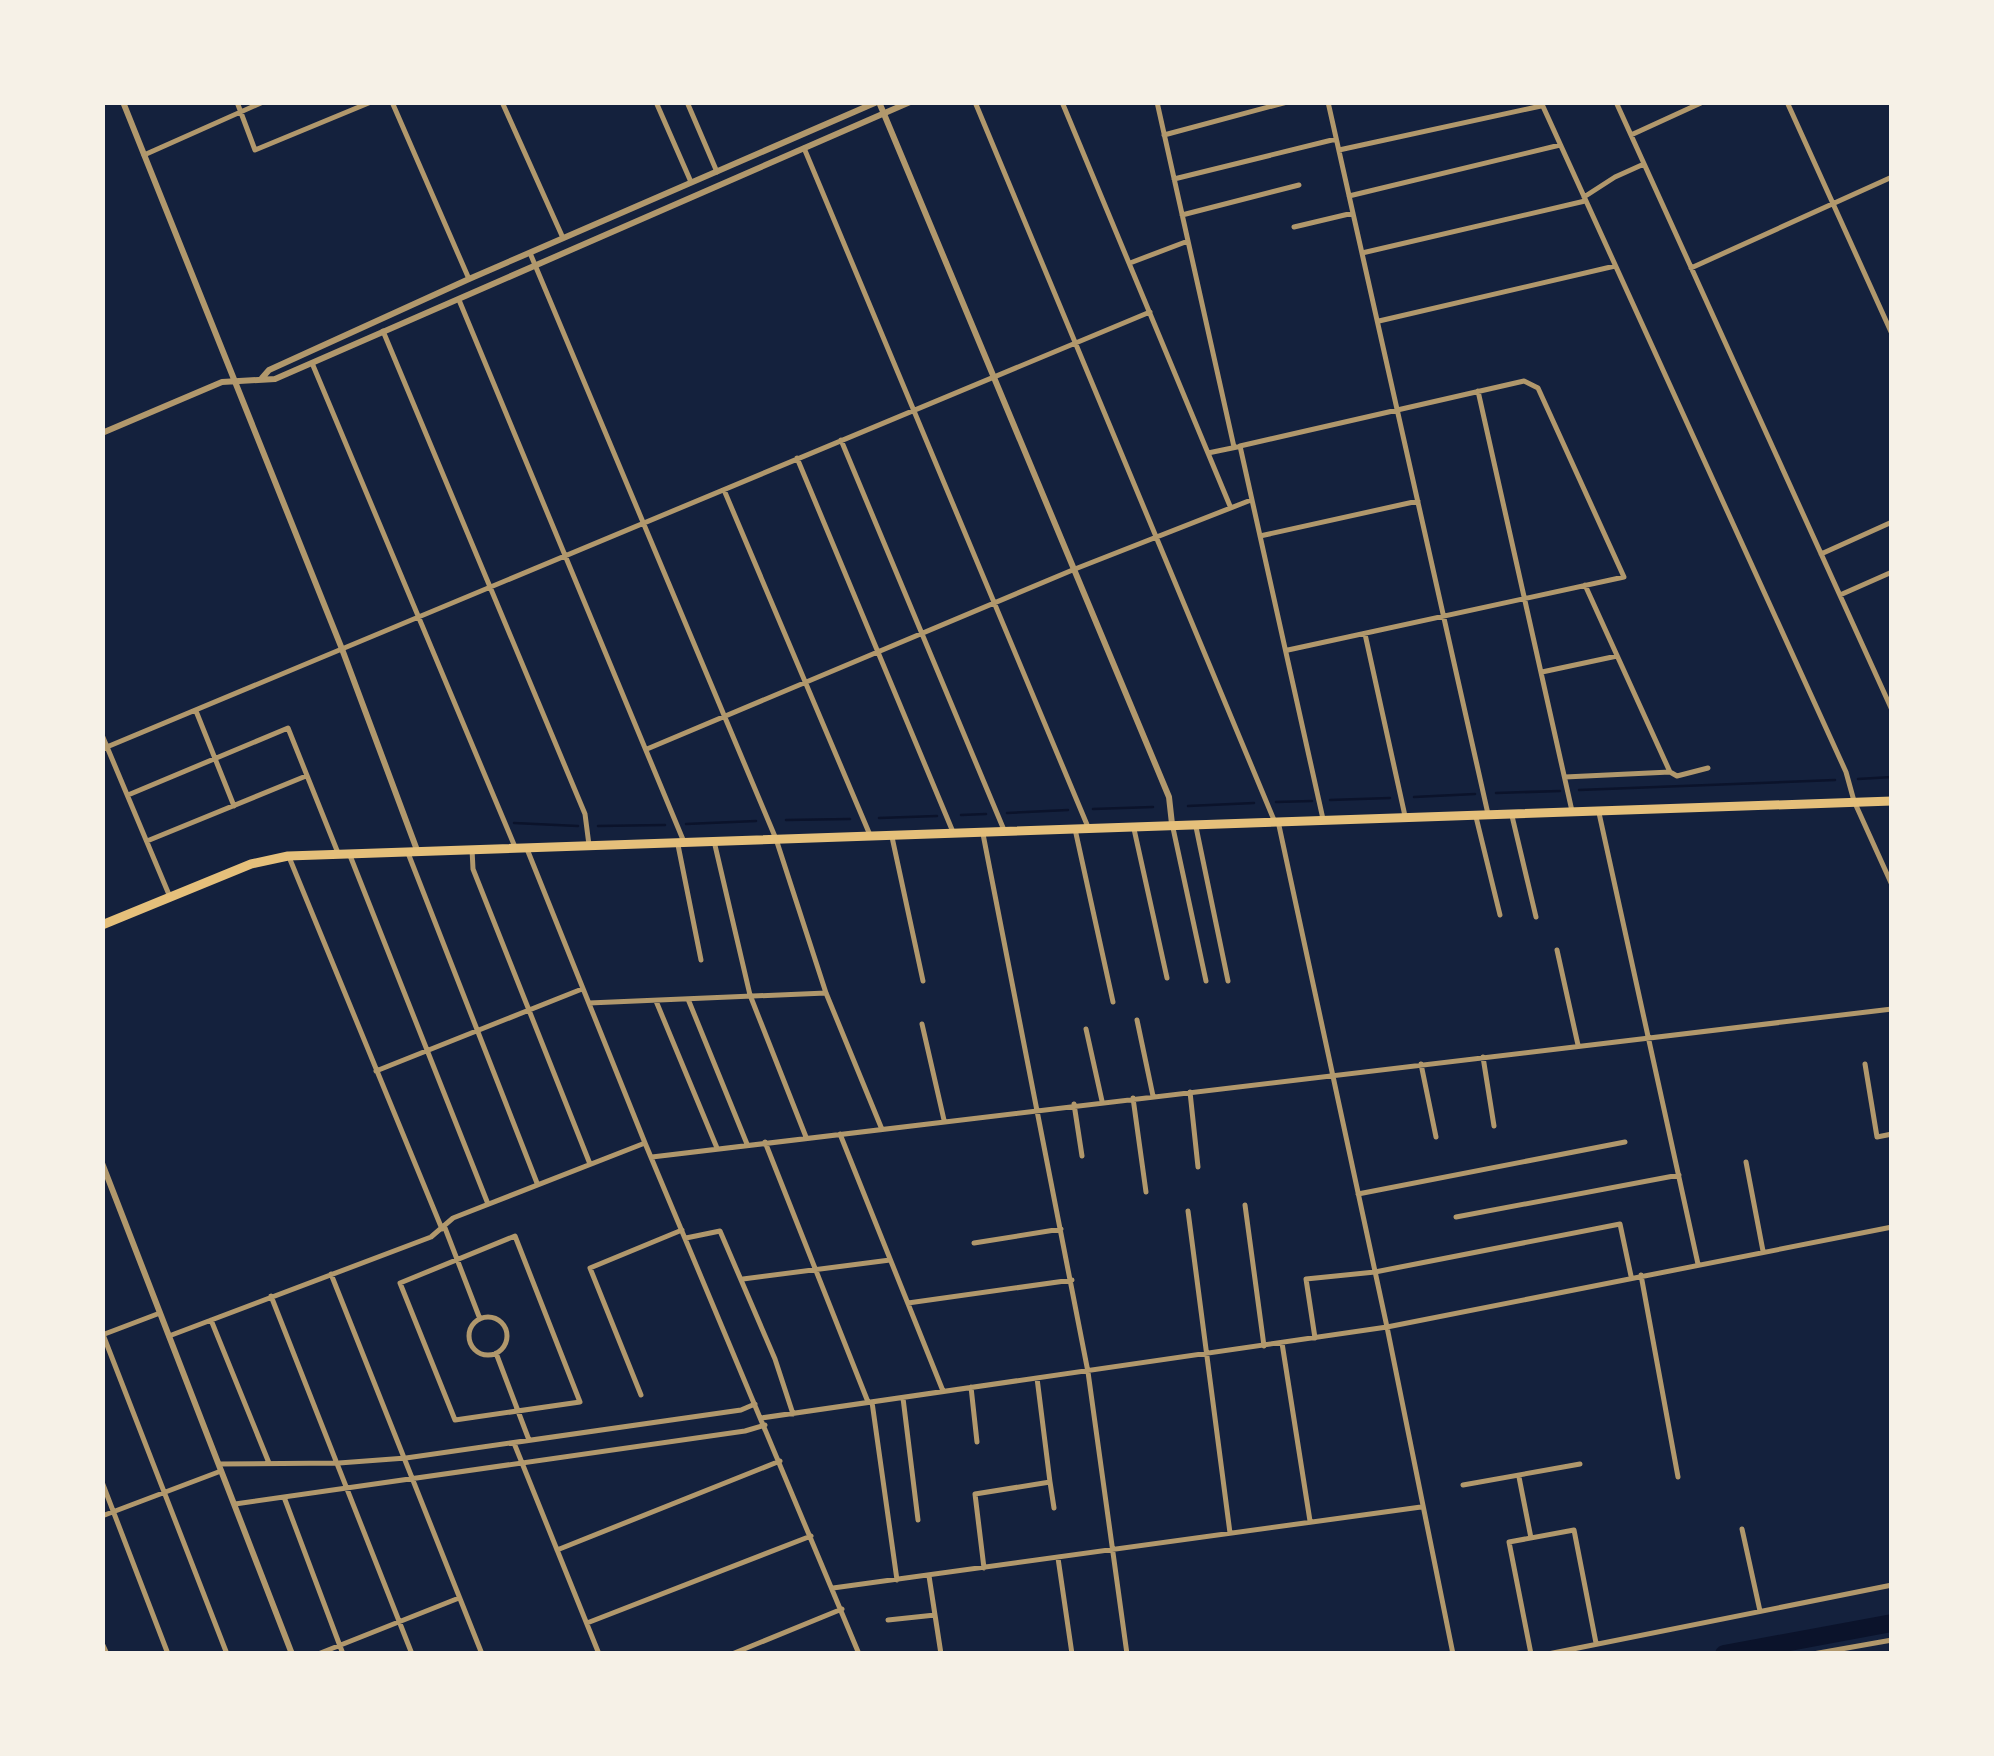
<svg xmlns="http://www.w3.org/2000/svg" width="1994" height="1756" font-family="'Public Sans',sans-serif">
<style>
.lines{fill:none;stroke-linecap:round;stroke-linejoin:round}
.stream{stroke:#0b132b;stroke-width:2.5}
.river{stroke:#0b132b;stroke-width:18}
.minor{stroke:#b1986c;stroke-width:5}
.tertiary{stroke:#b1986c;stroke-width:6}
.trunk{stroke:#e5c07b;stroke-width:9}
</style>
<rect width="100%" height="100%" fill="#14213d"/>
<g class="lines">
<path class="stream" d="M1858 779 1892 777
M1579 790 1835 780
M1496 793 1560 791
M1414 797 1475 794
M1330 800 1390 798
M1276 802 1312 801
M1188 806 1254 803
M1093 809 1153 807
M1007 813 1068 810
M961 815 986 814
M879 818 937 816
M786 820 850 819
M514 823 578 826
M686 824 756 821
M598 826 665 825"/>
<path class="river" d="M1724 1654 1892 1623"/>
<path class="minor" d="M237 102 255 150 371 102
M392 102 469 279
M502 102 563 238
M656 102 691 182
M687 102 717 172
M975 102 1274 820
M1062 102 1230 506
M1157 102 1234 447
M1328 102 1488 814
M1541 102 1846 772 1854 801 1892 885
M1616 102 1892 710
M1787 102 1892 334
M1164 135 1287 102
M1631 135 1703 102
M804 148 1088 827
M1339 150 1541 106
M144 155 263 102
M1174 179 1336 139
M1349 196 1560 145
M1584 197 1615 177 1644 164
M1182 215 1299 185
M1294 227 1353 213
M530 253 776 839 826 993 881 1127
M1362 253 1585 201
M1130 263 1188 241
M1691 268 1892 177
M459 300 684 842
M1379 321 1615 266
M383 331 585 814 589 845
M312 363 515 847
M1478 391 1572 811
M841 440 1004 830
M1208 453 1237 447
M797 458 953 832
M724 490 870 835
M1260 536 1418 501
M1821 554 1892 522
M1585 585 1670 772
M1840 595 1892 572
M1365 634 1405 816
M1288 650 1624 577 1538 388 1524 381 1240 446 1323 819
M1542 672 1617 656
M196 711 234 806
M102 735 170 897
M102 749 1150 312
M647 749 1075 569 1251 500
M1565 777 1670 772 1677 776 1708 768
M128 795 288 728 338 853
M1599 813 1698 1264
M1512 816 1536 917
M1476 817 1500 915
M1278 821 1387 1327 1453 1654
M1196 827 1228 981
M1173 828 1206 981
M1075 829 1113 1002
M1134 829 1167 978
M983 834 1088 1372 1127 1654
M892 837 923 981
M147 841 306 776
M714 841 750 995 806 1137
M678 845 701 960
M472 849 473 869 590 1164
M527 849 645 1143 859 1654
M349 853 488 1204
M408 853 537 1183
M289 857 442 1229
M1557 950 1578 1045
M688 999 747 1144
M656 1001 717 1148
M589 1003 826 993
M1137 1020 1153 1096
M922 1024 944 1120
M1086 1029 1102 1101
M1483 1057 1494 1126
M1421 1064 1436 1137
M1865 1064 1877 1137 1892 1134
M376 1071 582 989
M1190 1092 1198 1167
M1133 1098 1146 1192
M1074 1104 1082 1156
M840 1134 943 1391
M765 1142 868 1402
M652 1157 1892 1009
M1746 1162 1763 1251
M1358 1194 1625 1142
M1245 1205 1264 1346
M1188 1211 1230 1533
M1456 1217 1679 1175
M445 1228 480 1319
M515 1236 580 1402 455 1420 400 1283Z
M686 1238 720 1231 775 1359 793 1414
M974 1243 1061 1229
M331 1274 482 1654
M1641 1275 1678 1477
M743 1279 890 1260
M271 1296 412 1654
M908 1303 1072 1280
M469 1336a19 19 0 1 1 38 0a19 19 0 1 1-38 0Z
M211 1320 269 1463
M102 1332 227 1654
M102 1335 160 1313
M169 1336 431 1237 453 1218 645 1143
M1315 1338 1306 1279 1375 1272 1620 1224 1631 1276
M1282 1343 1310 1521
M496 1353 529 1440
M971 1387 977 1442
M641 1395 590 1268 682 1230
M903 1398 918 1520
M872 1402 897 1580
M761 1418 1387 1327 1892 1227
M514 1443 599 1654
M219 1464 339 1463 406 1458 741 1410 755 1404
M1519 1477 1531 1538
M102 1482 168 1654
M1050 1482 1054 1508
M1463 1485 1580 1464
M284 1497 343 1654
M235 1504 745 1431 765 1425
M102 1516 221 1471
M1742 1529 1760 1611
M557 1550 780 1461
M1058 1558 1072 1654
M984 1568 975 1494 1050 1482 1037 1378
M929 1576 941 1654
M833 1588 1421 1507
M888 1620 935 1615
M587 1623 811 1536
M102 1643 107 1654
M318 1654 459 1598
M732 1654 842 1609
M1531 1654 1509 1542 1574 1530 1596 1643
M1548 1654 1892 1585
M1813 1654 1892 1640"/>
<path class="tertiary" d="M123 102 342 649 417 850
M879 102 1169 797 1172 824
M262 378 269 370 469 279 877 102
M102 433 222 382 275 379 910 102
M102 1163 292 1654"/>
<path class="trunk" d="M102 925 251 864 288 856 1892 801"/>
</g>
<rect width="1994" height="1756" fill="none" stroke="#f6f1e7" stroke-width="210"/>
</svg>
